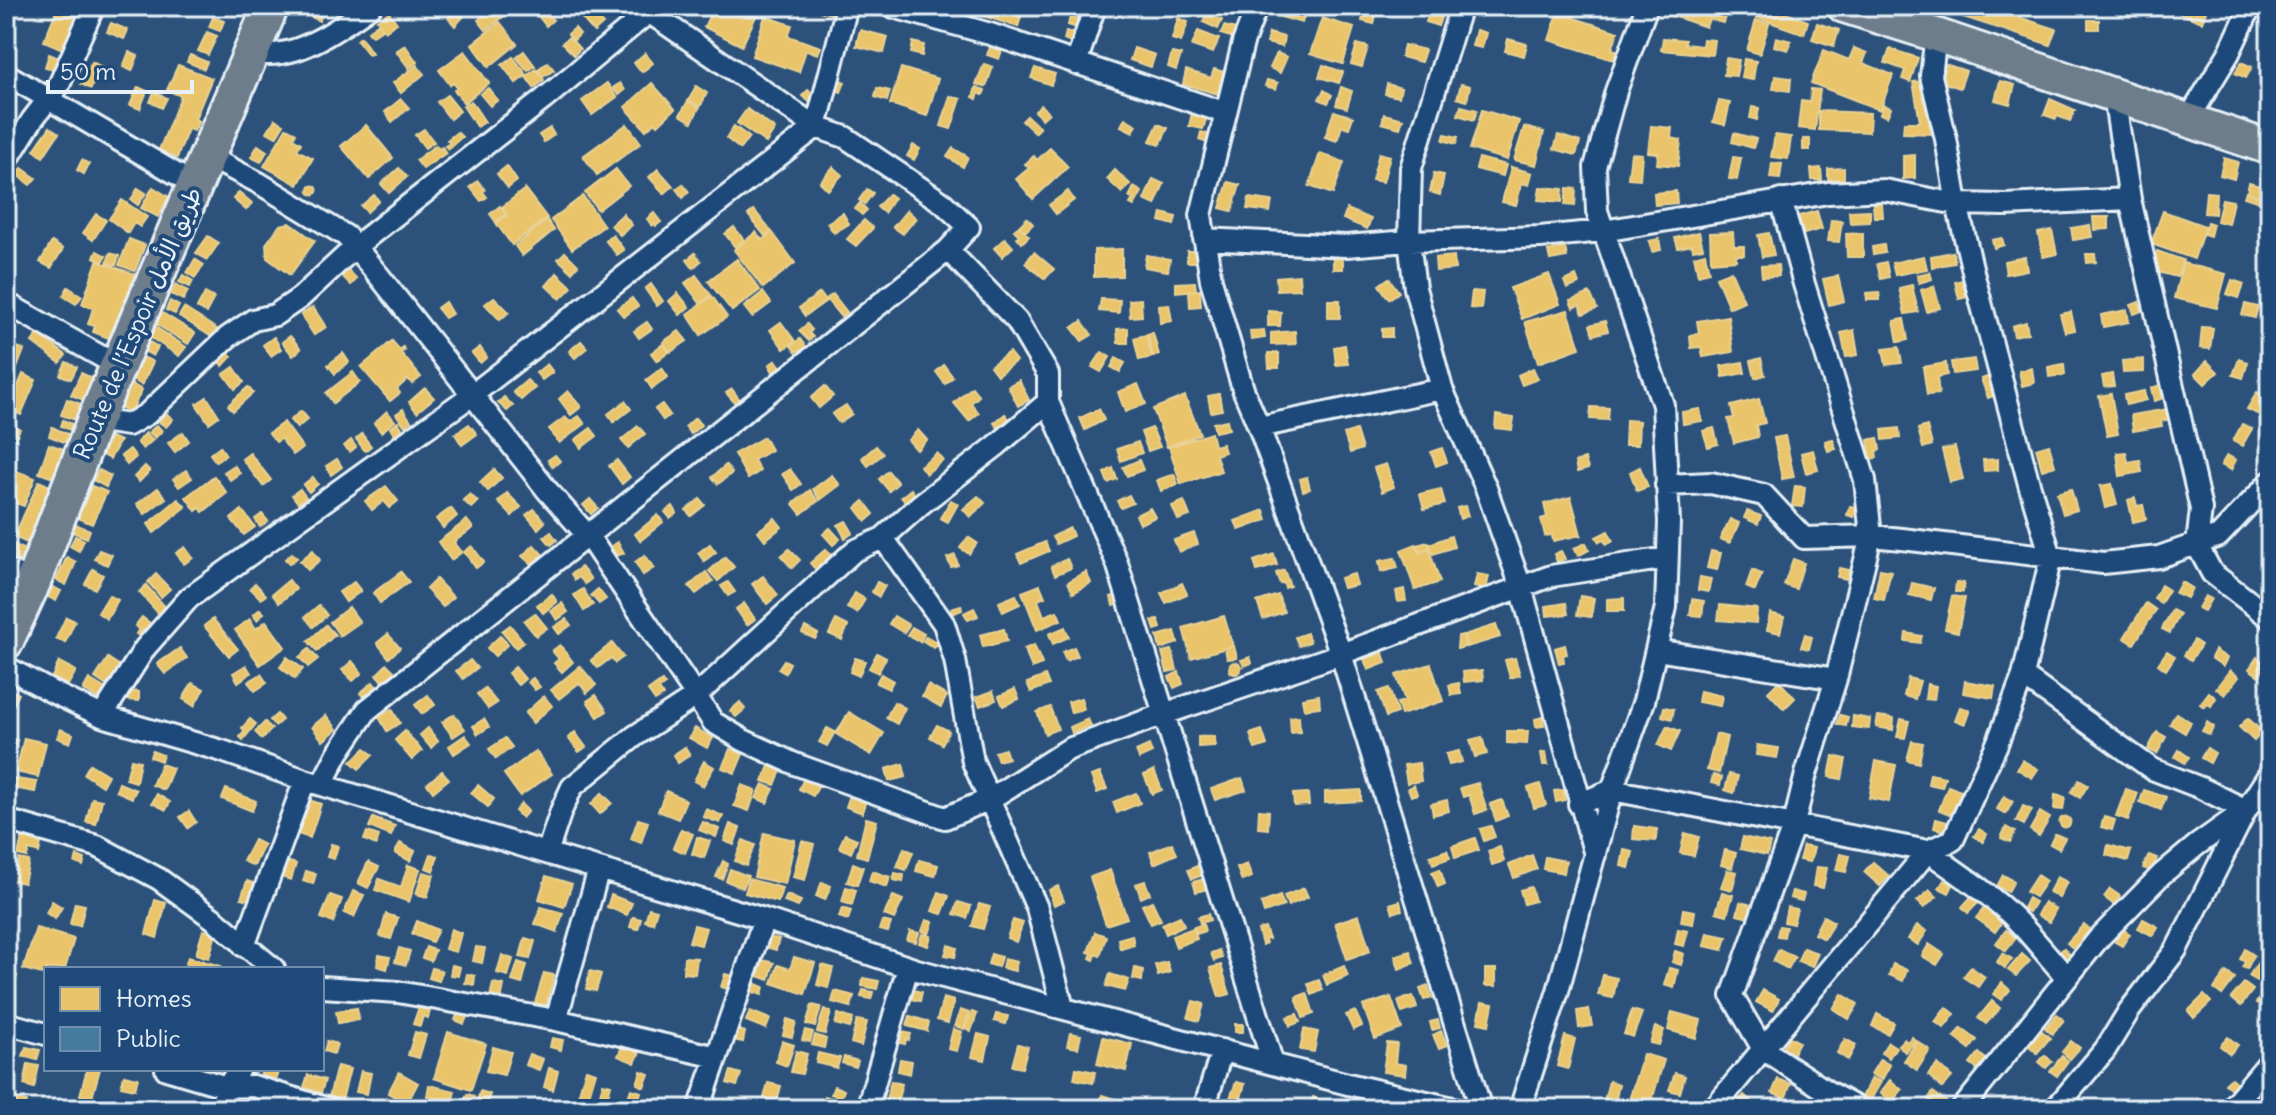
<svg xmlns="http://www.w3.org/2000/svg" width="2276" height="1115" font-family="Delius,'Playpen Sans Arabic',sans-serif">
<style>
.homes{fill:#e9c46a;stroke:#e9d295;stroke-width:2}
.public{fill:#457b9d;stroke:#769eb8;stroke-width:2}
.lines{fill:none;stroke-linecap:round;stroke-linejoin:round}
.minor-casing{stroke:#e8f1f8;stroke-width:26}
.primary-casing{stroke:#e8f1f8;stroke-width:38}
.trunk-casing{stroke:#e8f1f8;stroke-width:40}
.minor{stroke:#1f4a7a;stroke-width:20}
.primary{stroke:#6d7d8c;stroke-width:32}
.trunk{stroke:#6d7d8c;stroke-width:34}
.labels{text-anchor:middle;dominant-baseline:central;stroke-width:8;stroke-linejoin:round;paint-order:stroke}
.street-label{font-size:24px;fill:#e8f1f8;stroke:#1f4a7a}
</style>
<rect width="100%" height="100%" fill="#2c527b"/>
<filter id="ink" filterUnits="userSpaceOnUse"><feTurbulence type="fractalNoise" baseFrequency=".0125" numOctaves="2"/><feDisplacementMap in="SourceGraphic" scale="16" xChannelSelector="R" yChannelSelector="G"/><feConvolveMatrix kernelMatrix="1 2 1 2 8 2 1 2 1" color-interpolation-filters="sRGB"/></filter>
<g filter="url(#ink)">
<path class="homes" d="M58 6 83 7 65 50 44 41Z
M212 6H232L229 13Z
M313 6 325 10 319 21 308 15Z
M477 6H496L504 16 486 30 478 20 484 15Z
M498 6H514L505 14Z
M714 6H756L760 8 742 46 704 27Z
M821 6H836L834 15 820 11Z
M967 6H987L1021 17 1018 27 965 10Z
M1047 6H1058L1056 14 1046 10Z
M1112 6H1122L1120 14 1110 11Z
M1181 6H1195L1192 15 1179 11Z
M1274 6H1284L1305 13 1302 23 1271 14Z
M1331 6H1358L1355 17 1330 9Z
M1366 6H1378L1374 24 1362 21Z
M1431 6H1445L1438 26 1426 22Z
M1666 6H1716L1727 10 1723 23 1709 19 1706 27 1664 13Z
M1746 6H1766L1808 21 1804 34 1744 13Z
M1946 6H1984L2056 29 2050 45 1945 11Z
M2184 6H2193L2206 11 2202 22 2181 14Z
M1560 7 1576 12 1574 18 1618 32 1612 49 1616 50 1614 60 1549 40Z
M589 8 603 24 594 32 580 16Z
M456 9 464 16 455 26 448 18Z
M545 11 553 20 546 26 539 17Z
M389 12 397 23 385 31 377 20Z
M1206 14 1222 20 1218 29 1203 22Z
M765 16 792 25 788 36 821 47 818 54 806 50 799 72 752 56Z
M213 17 224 21 220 31 209 27Z
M1070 17 1079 19 1077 28 1068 25Z
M1178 18 1188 22 1181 42 1172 39Z
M1322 18 1354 28 1343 64 1310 54Z
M1756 20 1769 24 1760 54 1747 50Z
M2088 20H2099V29H2088Z
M500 22 517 44 489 67 472 44Z
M111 23 128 30 124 39 107 32Z
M379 23 382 29 372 36 368 31Z
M1817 23 1839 30 1834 46 1812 39Z
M1224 26 1236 29 1234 38 1221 34Z
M575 28 580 34 574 40 568 34Z
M860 30 888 37 884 53 856 46Z
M1476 30 1486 33 1482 48 1472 46Z
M1198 31 1219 39 1213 53 1192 46Z
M207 32 217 36 208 55 198 51Z
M1066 32 1076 34 1074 43 1064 40Z
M1269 33 1284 37 1282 47 1267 43Z
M361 37 372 53 369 55 357 40Z
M569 37 580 49 574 55 562 43Z
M1776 37 1791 41 1788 50 1774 46Z
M1663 38 1685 40V44L1702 46 1703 39 1714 40 1712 55 1661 50Z
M1508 39 1527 44 1524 56 1505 51Z
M913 42 924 45 922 56 911 53Z
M1357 44 1368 47 1362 67 1351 64Z
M405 45 417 62 409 68 396 51Z
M991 45 1002 50 999 59 987 55Z
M1404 45 1425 50 1421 62 1401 57Z
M1134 48 1155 55 1151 67 1130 60Z
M1854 48 1867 53 1863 63 1893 75 1880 110 1811 83 1824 50 1849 60Z
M1890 49 1918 58 1910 82 1902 79 1905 70 1885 63Z
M465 51 489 83 464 103 454 90 457 87 453 83 450 85 439 70Z
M524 51 535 66 528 71 516 57Z
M129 52 138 56 132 71 123 67Z
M645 53 653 63 642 72 634 63Z
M1172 53 1181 55 1176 70 1168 67Z
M1277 53 1287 57 1280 73 1270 68Z
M49 54 59 58 55 71 45 67Z
M190 55 207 62 204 69 187 62Z
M513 57 527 75 516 83 502 65Z
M1726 58 1739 60 1736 76 1724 75Z
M1744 59 1756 61 1753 80 1741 78Z
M92 62 102 67 91 89 81 84Z
M548 62 554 70 543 77 538 69Z
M2241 62 2252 67 2246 78 2235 73Z
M984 64 993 67 986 87 976 84Z
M1945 64 1966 71 1960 88 1939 81Z
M178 65 212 78 195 119 199 121 194 131 188 129 177 158 159 150 181 96 167 90Z
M417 65 424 74 401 93 393 83Z
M1323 65 1343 72 1339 83 1319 77Z
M901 68 938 79 927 116 890 104Z
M1035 68 1055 74 1051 85 1031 78Z
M536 69 544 80 534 88 526 77Z
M1214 69 1224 72 1218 94 1183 84 1186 70 1211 78Z
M1775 76 1791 78 1790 91 1773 89Z
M840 80 845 82 841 92 836 90Z
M1267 80 1278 83 1276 89 1265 86Z
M1927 81 1936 134 1903 133 1904 122H1920L1913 82Z
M2000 81 2015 85 2010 104 1995 100Z
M607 83 617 97 592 115 582 101Z
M620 83 625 90 619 95 613 88Z
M652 83 675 109 658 125 655 122 646 130 625 107Z
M1387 84 1401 88 1399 97 1385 94Z
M1461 84 1470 86 1467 101 1457 98Z
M696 86 707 93 700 107 689 100Z
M138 87 147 91 140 109 130 105Z
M976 87 985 90 983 95 979 93 977 99 973 97Z
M1341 87 1352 91 1347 108 1336 105Z
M488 88 498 100 490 106 480 94Z
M877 88 890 91 887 101 875 97Z
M1811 89 1820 90 1815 130 1798 128 1801 101 1810 102Z
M808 90 821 100 816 107 802 96Z
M1324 90 1332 95 1328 103 1319 99Z
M154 92 167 98 162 108 150 102Z
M447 95 460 111 450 119 437 102Z
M950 96 961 99 951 129 941 126Z
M401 99 409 108 392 122 385 112Z
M2050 99 2075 110 2070 121 2057 116 2056 119 2044 115Z
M471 101 485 122 477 127 463 106Z
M688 101 699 108 692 122 680 115Z
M1719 101 1730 103 1725 125 1713 122Z
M1041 105 1049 113 1042 119 1035 111Z
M1884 105 1891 108 1887 117 1880 114Z
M1461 106 1477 110 1474 120 1458 115Z
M1752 107 1759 108 1757 120 1750 118Z
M747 109 775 129 766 143 737 123Z
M1482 110 1519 121 1507 160 1470 149Z
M1334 111 1353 117 1349 128 1342 126 1337 141 1325 137Z
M1819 111 1870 113 1869 132 1819 130Z
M1192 113 1207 116 1203 129 1189 126Z
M1384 114 1403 119 1400 128 1382 123Z
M1027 116 1040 128 1035 133 1022 121Z
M1125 118 1137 125 1133 132 1121 126Z
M275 119 284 124 276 137 267 132Z
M627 124 641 143 597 175 583 156Z
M1158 124 1168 128 1160 145 1150 141Z
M366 125 393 158 369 179 341 146Z
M734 126 749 137 740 149 726 138Z
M1651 126 1672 128 1671 138 1681 140 1678 166 1657 164 1658 153 1648 152Z
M50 127 59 133 43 157 34 150Z
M1524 127 1544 132 1536 165 1514 160Z
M286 128 296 133 293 138 301 143 297 150 313 158 298 185 264 166Z
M550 128 554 135 544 142 539 135Z
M424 129 434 142 425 148 415 135Z
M457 132 462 137 448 149 445 146 450 143 447 140Z
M1201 132 1213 136 1211 144 1199 140Z
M1734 133 1756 139 1753 148 1732 142Z
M1445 134 1458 137 1456 144 1443 140Z
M1558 135 1580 142 1576 155 1554 149Z
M1775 135 1791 137 1788 159 1771 157Z
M1803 139H1810V150H1803Z
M258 145 267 151 261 162 251 157Z
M436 145 439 149 442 147 446 153 423 169 416 160Z
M913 145 920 149 914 160 907 156Z
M953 148 968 157 963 167 947 157Z
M1050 148 1068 167 1033 199 1016 179 1029 168 1025 164 1034 156 1037 160Z
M1320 153 1344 162 1333 194 1309 186Z
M1379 153 1390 156 1383 182 1372 180Z
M1631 153 1642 154 1640 179 1628 178Z
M1915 155V178L1903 179V156Z
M1733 157 1741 158 1737 180 1729 179Z
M1479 158 1506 165 1503 176 1476 169Z
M2224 158 2238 162 2234 179 2220 175Z
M82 160 89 164 84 174 77 170Z
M1772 163 1782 164 1780 179 1770 178Z
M507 166 517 181 508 188 497 174Z
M833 167 842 175 828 190 820 182Z
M1511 167 1532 173 1529 185 1522 183 1516 205 1502 202Z
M22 168 36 178 30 185 17 175Z
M399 168 407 177 389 193 381 184Z
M1821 168 1822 180H1812L1811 169Z
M1844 168V179H1828V169Z
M616 169 629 186 598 210 585 193Z
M658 169 673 186 664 194 649 177Z
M1115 170 1130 184 1122 193 1107 179Z
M1434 173 1444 175 1440 195 1430 192Z
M1153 179 1164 184 1155 205 1144 200Z
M478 181 485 190 483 192 487 197 481 201 470 187Z
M1228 182 1240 185 1232 211 1220 208Z
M2249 183 2263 187 2260 196 2247 192Z
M683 184 689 192 683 198 676 189Z
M308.5 190a4.5 4.5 0 1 1 9 0a4.5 4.5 0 1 1-9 0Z
M153 187 169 197 158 217 141 208Z
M1134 187 1142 192 1134 206 1130 204 1133 199 1129 197Z
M1540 187 1563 189 1562 202 1538 200Z
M138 188 146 193 138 205 131 200Z
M1567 188 1576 189 1575 206 1565 205Z
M525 189 547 218 512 245 496 223 507 215 502 207Z
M867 189 873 193 865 204 859 200Z
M1068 191 1074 200 1056 214 1049 205Z
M1676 191 1677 203 1655 205 1654 193Z
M239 192 252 203 246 210 233 199Z
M2206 192 2216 193 2215 214 2204 213Z
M2246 192 2260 197 2259 202 2244 197Z
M889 194 894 198 884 213 877 207Z
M374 195 379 201 367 212 361 206Z
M583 196 604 226 572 249 551 220Z
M1249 198 1272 201 1270 212 1247 209Z
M2222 199 2233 201 2228 224 2217 221Z
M122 200 147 217 140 227 134 223 128 233 109 219Z
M860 203 867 210 862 215 855 209Z
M1882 203 1883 217H1874L1873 204Z
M500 206 506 214 496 222 490 214Z
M1347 209 1371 219 1367 229 1343 219Z
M754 210 771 231 765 236 748 215Z
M907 210 916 218 903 234 893 227Z
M1870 210V222L1850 223 1849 211Z
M1817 211 1822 229 1804 234 1799 216Z
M2163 211 2205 226 2194 259 2151 244Z
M654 213 661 222 656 226 654 224 652 226 647 219Z
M843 213 849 224 834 233 827 223Z
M1162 213 1176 217 1174 225 1160 221Z
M96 214 106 220 93 240 83 233Z
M623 214 632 225 620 235 611 225Z
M2093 217H2109V229L2094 230Z
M1027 218 1033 224 1025 232 1019 226Z
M547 220 554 230 522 256 515 246Z
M864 220 873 228 856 246 847 239Z
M1831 220 1842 221 1839 242 1828 241Z
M2207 222 2213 224 2210 236 2204 234Z
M290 223 315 241 290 275 267 258 266 244 280 225Z
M2090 225 2092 237 2073 240 2071 228Z
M1019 226 1029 236 1022 243 1017 237 1019 235 1014 230Z
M734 227 744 240 735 247 725 234Z
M2052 230 2057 254 2043 257 2038 233Z
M756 232 762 240 772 232 795 263 763 288 734 250Z
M1699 232 1703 248 1693 250 1692 245 1678 248 1675 238Z
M1733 232 1734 246H1744V255H1736V260L1711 262 1710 233Z
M1769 233 1774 255 1762 257 1758 235Z
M1863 233V257H1847L1846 234Z
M613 235 624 250 617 255 605 240Z
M208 236 219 243 207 260 196 253Z
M1005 238 1013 247 1002 257 994 248Z
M2002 238 2004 245 1994 248 1992 240Z
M129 239 145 245 135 271 119 265Z
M1659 239 1661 250 1652 252 1649 241Z
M52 242 63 249 51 268 40 262Z
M1884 245 1885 253 1873 255 1872 247Z
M1565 248 1567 257 1550 260 1548 251Z
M1122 249V276L1094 277V250Z
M97 251 106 256 103 262 94 257Z
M1187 251H1196L1197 262H1187Z
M2157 251 2183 260 2177 277 2150 270Z
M565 252 578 265 572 272 558 259Z
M1034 252 1054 269 1045 279 1025 263Z
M1953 252 1955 263 1932 267 1931 256Z
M110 253 119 256 116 265 107 263Z
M695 253 701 261 693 268 687 260Z
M1705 253 1709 272 1698 275 1694 256Z
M2086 254H2095L2096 262 2087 263Z
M1146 255 1170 259 1168 271 1144 267Z
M1454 256 1455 269 1436 271 1435 258Z
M1924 256 1927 269 1895 275 1892 263Z
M2025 257 2027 270 2006 274 2004 261Z
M195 259 204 265 195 278 187 273Z
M737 259 760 290 732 311 708 281Z
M1333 259H1343V269H1333Z
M97 261 135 274 111 339 93 332 95 326 88 324 93 308 82 304Z
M1886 262 1889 277 1881 279 1877 264Z
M2183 263 2226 274 2217 308 2174 298Z
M1778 265 1779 276 1762 277 1761 266Z
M348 270 357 279 351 285 342 276Z
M1731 271 1744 301 1729 308 1716 277Z
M1930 272 1932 279 1919 283 1917 275Z
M557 273 572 287 560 299 546 286Z
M1549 274 1560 304 1522 319 1510 288Z
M183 275 193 281 190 287 179 282Z
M696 275 711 295 700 303 685 283Z
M1299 275 1300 289 1277 290 1276 277Z
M1576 276 1579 284 1567 289 1564 281Z
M1838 276 1844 301 1829 305 1823 279Z
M1389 278 1399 292 1389 299 1379 285Z
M1962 280 1967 297 1959 299 1955 282Z
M2232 280 2244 284 2239 298 2227 294Z
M1195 282 1196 290 1176 292V283Z
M176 284 188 291 183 300 171 294Z
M651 284 663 301 657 306 645 289Z
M1912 285 1918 312 1905 314 1899 288Z
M1934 286 1940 308 1927 312 1921 290Z
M68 287 82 296 76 304 63 296Z
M1200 290 1201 306 1190 307 1189 291Z
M1472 291 1483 292 1481 309 1470 308Z
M763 292 771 303 752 317 744 307Z
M1879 292 1880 300H1867L1866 293Z
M205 293 214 298 206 313 197 308Z
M678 293 689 307 680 315 669 301Z
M820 293 826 301 805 316 799 308Z
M1590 293 1597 309 1583 314 1579 305 1573 308 1570 301Z
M833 294 847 312 841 317 826 299Z
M712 296 727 317 701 335 687 314Z
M494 297 509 312 500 320 485 304Z
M632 298 638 306 624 317 617 309Z
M1101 299 1120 300 1119 313 1099 311Z
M1141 299 1142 316 1130 317 1129 300Z
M1328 300H1340V318H1328Z
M170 301 179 306 175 314 166 310Z
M445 302 452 314 445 318 437 308Z
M2139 302 2142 311 2134 314 2131 305Z
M1169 304 1172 321 1160 323 1159 305Z
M2245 304 2258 307 2255 318 2242 315Z
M313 307 326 327 314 335 301 315Z
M184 308 220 331 215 339 179 316Z
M1568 310 1580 348 1538 363 1525 322Z
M2127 310 2129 322 2103 327 2101 315Z
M1268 311 1281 312 1280 326H1268Z
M161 312 195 333 188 344 154 323Z
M2071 312 2075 330 2065 332 2060 314Z
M1728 316 1733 352 1703 357 1701 347 1691 348 1690 335 1699 333 1697 321Z
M1904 319 1908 340 1898 342 1894 321Z
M1082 321 1092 335 1082 341 1072 328Z
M1605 321 1608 331 1593 335 1590 325Z
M647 322 652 329 639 338 634 331Z
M781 322 795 341 784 349 770 330Z
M2026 322 2028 333 2014 336 2012 326Z
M807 324 812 330 809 333 813 337 809 341 799 331Z
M154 326 186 347 179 356 148 336Z
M2202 327 2213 328 2210 349 2200 348Z
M1128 328V343H1118L1117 329Z
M1392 328V337H1382V329Z
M1264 330 1265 338 1251 340 1250 331Z
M1854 330 1858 355 1846 357 1841 333Z
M679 331 687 341 671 352 663 342Z
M1295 331 1296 344 1271 345V333Z
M1153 333 1159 355 1153 356 1147 334Z
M38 334 66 355 60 363 32 342Z
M1146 335 1152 357 1139 360 1134 338Z
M290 336 301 349 293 356 282 342Z
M274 337 281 349 271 356 263 345Z
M800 339 808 349 802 354 799 350 796 352 791 346Z
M148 341 158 347 153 356 142 350Z
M392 341 400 350 403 347 405 350 401 353 421 377 412 384 408 379 397 389 400 393 390 401 361 367Z
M581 341 587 348 575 358 569 351Z
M2262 343 2270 344 2269 361 2260 360Z
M663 344 669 352 657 361 651 353Z
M13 345 24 350 17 368 6 364Z
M1345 345 1348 364 1336 365 1334 347Z
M480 347 487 357 480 363 472 353Z
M1899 347 1902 363 1886 365 1883 349Z
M224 349 232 356 223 366 216 359Z
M1009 352 1016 361 997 375 990 366Z
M1102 352 1110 357 1101 372 1092 367Z
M343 353 349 362 335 374 328 365Z
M1268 353H1279V368H1269Z
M139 355 153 362 142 385 128 378Z
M1116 358 1125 363 1120 372 1111 367Z
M1761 358 1765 375 1755 378 1751 361Z
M1974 359 1976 371 1953 374 1951 362Z
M2144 359V372L2123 373 2122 361Z
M2239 359 2248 362 2243 378 2233 375Z
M776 360 783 370 775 375 769 365Z
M2207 361 2218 372 2205 384 2195 374Z
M66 362 77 367 71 379 60 375Z
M1743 362 1745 373 1723 377 1721 366Z
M1946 363 1947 375 1937 377 1939 394 1927 395 1923 367Z
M547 364 553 372 542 380 536 373Z
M2064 364 2065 375 2049 377 2048 367Z
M944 365 953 377 945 384 936 372Z
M234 367 244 382 235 389 224 374Z
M662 368 668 377 652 389 646 380Z
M1533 368 1538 379 1522 385 1518 375Z
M2032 368 2034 383 2022 386 2019 371Z
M353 372 360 382 333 403 326 393Z
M81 373 96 380 86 401 71 395Z
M23 374 36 380 21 415 8 409Z
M2112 374 2114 386 2104 387 2102 376Z
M1990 376 1996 395 1988 398 1981 379Z
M527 380 535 388 521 400 513 392Z
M1019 380 1029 400 1018 406 1008 386Z
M128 382 142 390 130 413 116 406Z
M1138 384 1146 404 1125 412 1118 392Z
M2161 385 2164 398 2154 401 2151 388Z
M825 386 833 396 819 408 811 398Z
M248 387 253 393 233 411 228 405Z
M972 387 979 396 971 403 979 413 969 421 954 403Z
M425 388 434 398 417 412 409 402Z
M732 389 740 400 735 403 726 393Z
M568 391 581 407 571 415 559 399Z
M2144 391 2146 400 2126 405 2124 395Z
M2257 392 2268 398 2259 415 2247 409Z
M1219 394 1222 410 1211 412 1208 396Z
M2111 394 2118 434 2107 436 2099 396Z
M1185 396 1200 434 1167 447 1153 409Z
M207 397 219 416 209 423 196 404Z
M504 397 513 406 507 411 498 403Z
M67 399 84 405 78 421 61 415Z
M1759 399 1765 423 1756 425 1758 437 1734 443 1728 419 1734 418 1731 406Z
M625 401 631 409 614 422 608 414Z
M662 404 670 415 663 420 655 409Z
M846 405 852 414 839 423 832 414Z
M1591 407 1609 408 1608 420 1590 419Z
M403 409 411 421 405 426 396 414Z
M1099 409 1104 420 1085 430 1080 418Z
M1700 409 1702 421 1683 424 1682 412Z
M2169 409 2170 419 2161 421 2162 426 2133 431 2131 415Z
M301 411 308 419 297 428 290 420Z
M387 411 395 421 381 432 374 423Z
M166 413 173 419 166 427 159 422Z
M1005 414 1011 421 1000 430 994 423Z
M1496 415 1514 418 1512 430 1495 428Z
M579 416 585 424 559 443 549 429 565 417 570 422Z
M695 418 701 425 691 434 685 427Z
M63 420 72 424 70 430 61 426Z
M1227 420 1229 429 1215 432 1213 423Z
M1626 420 1639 421 1638 445H1625Z
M284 422 303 448 293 455 281 439 276 442 269 433Z
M398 422 402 428 394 435 390 428Z
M11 424 20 429 7 455 6 434Z
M469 424 477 434 462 445 455 434Z
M2242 424 2252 429 2242 446 2233 441Z
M157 425 162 431 155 438 149 432Z
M638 426 645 434 628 448 621 440Z
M1927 426 1932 445 1923 448 1918 429Z
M52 427 72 436 69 444 49 436Z
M591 428 597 436 581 448 575 440Z
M1152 428 1160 447 1148 451 1141 432Z
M1714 428 1718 444 1708 447 1703 431Z
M1899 428 1900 438 1883 440 1882 430Z
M918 430 927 440 917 450 908 440Z
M1356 430 1362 449 1350 453 1344 434Z
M183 432 189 441 175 452 168 443Z
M146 433 153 440 143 449 137 442Z
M1211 433 1214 446 1222 444 1225 452 1216 455 1221 471 1181 484 1169 447Z
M362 434 371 446 365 451 356 439Z
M1785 436 1794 477 1782 479 1774 438Z
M111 437 120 441 110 459 101 454Z
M764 437 771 450 754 460 760 471 748 479 734 454Z
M1878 438 1880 450 1876 451 1877 458 1871 459 1868 440Z
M1833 439 1836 449 1828 451 1825 441Z
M351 440 356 447 350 452 344 446Z
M1138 442 1142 453 1121 461 1117 449Z
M49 444 64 449 53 478 39 473Z
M2049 444 2055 466 2042 470 2036 448Z
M220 446 226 455 216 462 210 454Z
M876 446 883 454 868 466 862 458Z
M1955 447 1963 479 1950 482 1942 450Z
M1442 448 1447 462 1436 466 1431 452Z
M130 449 136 457 127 465 121 456Z
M1813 450 1818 470 1806 473 1801 453Z
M2126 452 2128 462 2140 460 2142 472 2120 476 2117 453Z
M250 453 271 480 263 486 242 459Z
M937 453 943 460 926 474 920 466Z
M555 455 560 461 553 467 548 460Z
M2227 455 2236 460 2231 470 2221 465Z
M337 459 342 467 331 475 326 466Z
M1585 459 1588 469 1577 472 1575 462Z
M1998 459V470L1984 471 1983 460Z
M617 460 630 477 622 484 609 466Z
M1139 460 1143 470 1127 476 1123 467Z
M1386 464 1394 487 1382 492 1374 468Z
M234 465 240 473 230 480 224 472Z
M726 465 732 473 718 484 712 477Z
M145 466 150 471 139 482 134 477Z
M6 467 35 478 24 506 6 500Z
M1640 467 1648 487 1637 491 1630 472Z
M1113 468 1117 479 1108 483 1104 473Z
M494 469 502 478 488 491 480 482Z
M790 469 801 484 793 490 782 474Z
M99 470 111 476 106 487 93 480Z
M186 470 192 478 179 487 173 479Z
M888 471 898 483 889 491 879 479Z
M1174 474 1178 484 1161 491 1157 480Z
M832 475 840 485 820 500 813 489Z
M214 476 227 493 203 512 200 508 196 511 186 497Z
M313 477 318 484 309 492 303 485Z
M1307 477 1310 489 1303 491 1300 479Z
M39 481 52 487 27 543 14 537Z
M2112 484 2117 505 2105 508 2100 486Z
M92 486 107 492 92 524 78 518Z
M386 486 398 501 389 508 384 501 372 510 365 501Z
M1795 486 1805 487 1803 507 1792 506Z
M158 488 166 498 145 514 137 504Z
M300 489 306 497 298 503 292 495Z
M911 489 916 496 907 504 901 497Z
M1441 489 1445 504 1424 509 1420 494Z
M2071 489 2077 510 2063 514 2057 493Z
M810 490 818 501 801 514 793 504Z
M507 493 521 507 512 516 498 502Z
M470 494 478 502 471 508 463 500Z
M1129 495 1133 503 1121 508 1117 501Z
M978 496 985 503 970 517 963 509Z
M1571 497 1581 535 1553 541 1552 535 1545 536 1541 519 1547 517 1544 504Z
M2135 498 2137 506 2143 505 2146 519 2133 522 2128 500Z
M178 499 186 507 154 533 148 524Z
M590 499 598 508 591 514 583 505Z
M700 499 705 505 691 516 686 510Z
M951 500 958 504 948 522 940 518Z
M864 501 874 514 866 521 856 508Z
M1184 501 1190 516 1178 520 1172 506Z
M673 506 677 513 670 518 665 512Z
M1465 506 1468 516 1460 519 1457 508Z
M1850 506 1857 507 1854 517 1847 515Z
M451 508 457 516 443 528 436 519Z
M1150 508 1155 517 1140 524 1136 515Z
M534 509 545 522 538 529 526 515Z
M242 510 255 527 244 535 231 519Z
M1264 510 1267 520 1239 530 1235 521Z
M1747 511 1761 516 1758 524 1744 518Z
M262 514 268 521 260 527 255 519Z
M658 515 663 522 640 541 635 534Z
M775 518 782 527 765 540 758 531Z
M1730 519 1739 523 1730 543 1720 539Z
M467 520 473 528 454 542 462 552 451 560 438 542Z
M846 521 853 533 845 538 838 525Z
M75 524 90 530 87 538 72 532Z
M830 528 840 539 833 545 823 534Z
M1070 528 1073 536 1056 544 1052 537Z
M1608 531 1613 541 1606 544 1604 540 1599 542 1596 537Z
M551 532 557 540 551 545 544 537Z
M1194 533 1198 544 1179 552 1174 540Z
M75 536 84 540 79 551 70 546Z
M1451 536 1454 547 1433 554 1429 544Z
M968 537 977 543 969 554 960 548Z
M6 540 25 550 18 564 6 558Z
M618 542 624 553 617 556 611 546Z
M1045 542 1049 551 1021 563 1017 554Z
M1428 542 1430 548 1419 551 1417 545Z
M1586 543 1589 550 1578 556 1574 548Z
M710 544 716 552 704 561 698 553Z
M1416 544 1419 553 1429 549 1440 582 1415 590 1401 550Z
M534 545 543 555 532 565 522 556Z
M472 546 484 562 476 568 464 552Z
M185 547 193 558 184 564 176 553Z
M789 549 800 560 792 568 781 556Z
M826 549 833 557 817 571 810 563Z
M99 550 112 555 107 565 94 559Z
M313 550 320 560 308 570 300 561Z
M1561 551 1565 559 1557 562 1554 554Z
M1711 551 1721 553 1717 570 1707 568Z
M292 553 297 558 289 564 285 559Z
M1274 554 1277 565 1257 571 1254 561Z
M645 555 654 568 643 575 635 562Z
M955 555 958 565 951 567 947 558Z
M67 557 76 562 66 585 56 580Z
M725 557 734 567 718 581 709 571Z
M1395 558 1398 568 1381 572 1379 561Z
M1067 559 1071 568 1055 575 1051 566Z
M1793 559 1804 563 1796 589 1784 585Z
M581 567 591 579 585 584 579 577 575 580 571 574Z
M1839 568 1849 570 1847 579 1837 577Z
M93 569 103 575 95 589 85 584Z
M1880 569 1891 571 1884 600 1874 598Z
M1284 570 1290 586 1285 588 1283 582 1280 584 1276 573Z
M1752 570 1762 574 1755 591 1746 587Z
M401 572 409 582 380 603 373 593Z
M706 572 713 581 696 594 689 586Z
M1086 572 1091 583 1073 593 1068 582Z
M156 574 170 589 161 597 148 582Z
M1354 574 1357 585 1343 588 1340 578Z
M1477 574 1489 576 1486 590 1474 587Z
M763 576 778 595 767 604 752 584Z
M1700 577 1711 579 1708 592 1698 590Z
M436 579 453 597 443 607 426 589Z
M289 580 296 589 279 603 272 594Z
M354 582 361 591 346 602 339 592Z
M728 582 735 592 728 596 721 586Z
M877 582 885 586 879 597 872 592Z
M1956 582 1964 583 1963 592H1955Z
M2181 582 2192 588 2187 598 2175 593Z
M255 583 266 595 261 599 250 588Z
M1182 583 1187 594 1166 603 1161 593Z
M1912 583 1934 588 1931 600 1909 595Z
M146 585 166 608 159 614 139 592Z
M1040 585 1045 597 1038 600 1044 616 1057 611 1061 620 1037 630 1022 592Z
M2161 585 2169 590 2161 603 2154 599Z
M53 587 61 591 56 601 48 597Z
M583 589 593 605 584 611 574 595Z
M598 589 606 599 599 604 591 595Z
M1404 589 1406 601 1398 602 1396 591Z
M855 593 865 599 857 613 847 608Z
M552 594 557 602 543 613 537 605Z
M1120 594 1123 603 1113 606 1111 597Z
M109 595 118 600 107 619 98 613Z
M1016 595 1020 604 1003 612 999 602Z
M1278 595 1284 612 1263 619 1257 602Z
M1580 596 1594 598 1591 617 1577 615Z
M1952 596 1965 598 1958 632 1945 629Z
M2205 596 2211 599 2204 611 2198 608Z
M1624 598V611H1607V599Z
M1692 599 1704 601 1702 616 1690 615Z
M562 603 568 612 557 620 551 611Z
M744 603 755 619 747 625 736 609Z
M1566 603 1568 614 1547 616 1546 606Z
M2146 603 2156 610 2134 644 2124 638Z
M319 605 327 615 313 627 305 617Z
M961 605 962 610 952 614 951 608Z
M1720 605 1757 609 1756 623 1718 620Z
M349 607 360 622 340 636 330 622Z
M974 608 978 616 968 620 964 613Z
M260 609 264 613 257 620 253 615Z
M2172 610 2180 614 2170 633 2162 629Z
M535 613 547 628 536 636 524 621Z
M1770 613 1784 617 1780 633 1767 630Z
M894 616 909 625 904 633 889 624Z
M1224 616 1233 646 1191 658 1183 628Z
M66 617 75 621 65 643 56 638Z
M142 617 151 624 145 632 142 630 139 636 136 634 139 629 135 626Z
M213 619 238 649 229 656 204 626Z
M250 619 256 629 266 621 285 647 260 665 235 630Z
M566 619 571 625 559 634 554 627Z
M1158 619 1161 628 1155 630 1152 621Z
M836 620 848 626 842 640 829 634Z
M326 625 335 635 317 651 308 641Z
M510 625 524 642 516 648 502 631Z
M1496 625 1500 637 1467 647 1464 635Z
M805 627 818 634 815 639 802 633Z
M912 627 924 634 920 642 907 635Z
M1065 627 1069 637 1053 644 1049 634Z
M1004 629 1007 641 983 647 980 635Z
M1175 631 1178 643 1160 649 1157 636Z
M1307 633 1310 642 1299 646 1295 637Z
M1906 633 1922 636 1920 643 1905 641Z
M388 634 400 648 389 658 377 643Z
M1805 634 1812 637 1809 649 1801 647Z
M1463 635 1465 647 1457 649 1458 636Z
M500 636 508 644 495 656 487 648Z
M926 636 938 643 934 648 923 641Z
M2194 640 2201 645 2191 660 2184 655Z
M612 643 623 657 615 663 611 658 598 668 591 660Z
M560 645 573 662 562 672 554 663 559 659 552 651Z
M1034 645 1042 664 1032 668 1024 649Z
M1565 645 1567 654 1563 655 1564 662 1559 663 1555 648Z
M1234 646 1237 658 1227 659 1225 648Z
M1074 647 1078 656 1066 661 1062 652Z
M180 648 187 658 165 674 157 664Z
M309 649 318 659 308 667 299 657Z
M1172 650 1177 670 1167 672 1162 652Z
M2215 650 2227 658 2223 666 2211 658Z
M2167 651 2175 656 2166 670 2158 664Z
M877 653 886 658 878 673 869 668Z
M1383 653 1386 663 1368 670 1364 659Z
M287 657 303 669 295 679 280 667Z
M1250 657 1252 663 1244 666 1241 660Z
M2257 657 2267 664 2259 676 2249 669Z
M108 658 120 666 107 686 95 678Z
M855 658 865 661 859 676 850 672Z
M1515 658 1520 675 1510 678 1505 660Z
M470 660 477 668 463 679 456 671Z
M784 660 790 663 785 673 778 669Z
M352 661 362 673 353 681 342 670Z
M59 662 76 671 68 685 52 677Z
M1229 668a6 6 0 1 1 12 0a6 6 0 1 1-12 0Z
M387 664 395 672 384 682 376 675Z
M1431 664 1443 701 1401 715 1397 703 1405 701 1396 675Z
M246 665 251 673 238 682 233 673Z
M580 666 596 685 587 693 579 683 559 699 551 690Z
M515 667 525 679 518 685 508 673Z
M1482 670 1483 680 1464 682 1463 672Z
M2230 670 2239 677 2225 695 2216 688Z
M1179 672 1183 684 1174 688 1169 677Z
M261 674 267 683 255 691 248 682Z
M881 674 893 681 889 689 876 683Z
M1045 676 1049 685 1031 692 1027 683Z
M533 678 540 687 535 690 528 682Z
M1908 678 1920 681 1915 699 1904 696Z
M89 679 106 689 100 700 83 690Z
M662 681 665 685 659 689 663 696 655 701 648 691Z
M1779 681 1795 698 1784 709 1768 692Z
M1965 681 1995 686 1993 698 1963 693Z
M373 682 379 690 367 701 360 693Z
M192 683 204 689 194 706 183 699Z
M1459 683 1461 694 1451 695 1449 685Z
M1927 684 1936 686 1934 700 1925 699Z
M928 685 947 696 941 707 922 696Z
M6 688 19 694 6 719Z
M485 688 497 703 488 709 477 694Z
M1389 688 1397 713 1386 717 1378 692Z
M1015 689 1019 699 1003 706 999 696Z
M129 691 139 692V701L128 700Z
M993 691 996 700 980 706 976 697Z
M1700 691 1722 696 1720 706 1698 702Z
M2209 692 2216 698 2211 706 2208 704 2204 707 2200 704Z
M428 695 435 705 422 714 415 705Z
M596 695 607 711 598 717 587 701Z
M1319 695 1320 707 1304 709 1302 698Z
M544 696 552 706 533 723 525 713Z
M1081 698 1084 709 1071 713 1068 702Z
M740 702 745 709 736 717 730 711Z
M894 702 905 708 897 724 886 718Z
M1050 707 1058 729 1045 734 1037 712Z
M1664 707 1674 709 1672 719 1662 716Z
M1960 707 1970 710 1965 724 1955 720Z
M392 709 400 723 387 731 379 717Z
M849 712 884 733 871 755 836 734Z
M2176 713 2191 722 2185 733 2170 724Z
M277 714 282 720 275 726 270 720Z
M454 714 465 729 453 737 442 722Z
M326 715 337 729 323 741 312 727Z
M1840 715 1848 717 1846 726 1837 724Z
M1299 716 1300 732 1291 733 1290 717Z
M1853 716 1870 719 1869 729 1852 727Z
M1878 716 1894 718 1893 730 1876 727Z
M1543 717 1544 726 1536 727 1535 719Z
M2248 718 2262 732 2254 741 2239 727Z
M250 719 256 724 243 740 240 737 245 731 242 728Z
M484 719 489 727 478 734 473 726Z
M1088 719 1091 726 1072 733 1070 727Z
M1901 719 1909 721 1905 738 1897 737Z
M265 722 272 729 262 739 255 732Z
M2207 722 2214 727 2209 735 2202 731Z
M937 725 949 731 942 744 930 737Z
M1667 726 1680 731 1671 751 1658 745Z
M428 728 438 741 431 748 420 735Z
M695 728 713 738 707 748 689 738Z
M827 728 835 732 827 746 819 742Z
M60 729 73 734 70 743 57 738Z
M1262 730 1267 745 1255 749 1250 734Z
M405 731 422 751 412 760 395 740Z
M1507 731H1528L1527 744 1507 743Z
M575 732 586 747 579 752 568 738Z
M2157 732 2166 737 2157 754 2148 749Z
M1716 734 1727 737 1719 773 1707 770Z
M465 735 471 743 454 754 449 746Z
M1214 736 1215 746 1198 747V737Z
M6 737 17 740 6 770Z
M1482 737 1487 754 1475 757 1470 740Z
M24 738 46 743 38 777 16 772Z
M505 738 512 747 496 759 489 749Z
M1912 741 1923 743 1919 763 1907 760Z
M1149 745 1152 753 1139 759 1136 751Z
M1757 745 1779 748 1777 758 1756 755Z
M685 747 690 755 678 763 673 755Z
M365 748 373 755 359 769 351 762Z
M2207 748 2215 753 2210 763 2201 758Z
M730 749 743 754 735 773 722 768Z
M1005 749 1008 758 998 761 995 752Z
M2179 750 2189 757 2185 763 2175 757Z
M152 751 163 755 161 761 150 757Z
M536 751 552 774 520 796 504 774Z
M1459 751 1462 762 1449 765 1446 754Z
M1546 752 1548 765H1543L1541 753Z
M1833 756 1846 759 1842 779 1829 777Z
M131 759 140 761 136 782 126 779Z
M2022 760 2038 769 2032 778 2017 769Z
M704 761 714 767 703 786 694 781Z
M1876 761 1896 765 1889 802 1869 798Z
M1419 763 1421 781 1407 783 1404 765Z
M90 764 108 775 102 786 84 774Z
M161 764 173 768 164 790 152 785Z
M903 764 906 777 889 781 886 769Z
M769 766 781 770 775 785 763 781Z
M1154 770 1162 790 1152 794 1144 775Z
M442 771 449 779 433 792 427 784Z
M1100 773 1107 789 1097 793 1091 776Z
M1729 774 1738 776 1734 793 1725 790Z
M1930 774 1945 777 1942 787 1928 784Z
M1713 775 1722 777 1720 785 1711 783Z
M805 776 820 784 813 796 799 789Z
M10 778 37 782 35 792 8 787Z
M1242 778 1246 790 1215 800 1211 789Z
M2079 780 2088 785 2080 798 2071 793Z
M119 783 136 790 132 798 116 791Z
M1478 783 1487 810 1475 814 1469 795 1463 797 1460 788Z
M763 784 774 789 767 803 756 798Z
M1540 784 1546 805 1534 808 1528 788Z
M478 785 494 799 488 807 471 793Z
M742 785 756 790 749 811 734 806Z
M1414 785 1417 794 1411 796 1408 788Z
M1948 786 1961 791 1952 815 1939 810Z
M226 789 256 801 252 811 222 799Z
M2126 789 2138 793 2128 820 2116 816Z
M1361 790V801L1325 803V792Z
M1564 790 1565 800 1556 802 1554 791Z
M2144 790 2166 797 2161 810 2140 802Z
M666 791 686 800 678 819 658 811Z
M602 793 612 803 600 814 591 804Z
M1136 793 1140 803 1117 813 1113 802Z
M1308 793 1309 805 1294 806 1293 794Z
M157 794 170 802 166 810 152 803Z
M850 795 866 800 862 813 846 807Z
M2055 795 2065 797 2063 810 2054 809Z
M2004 796 2013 801 2006 814 1997 809Z
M92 798 102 800 96 824 86 822Z
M309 800 321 804 310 838 298 834Z
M1447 800 1449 811 1433 815 1431 804Z
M1502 800 1508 816 1496 821 1490 804Z
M521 804 528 811 522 818 515 811Z
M2023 806 2032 810 2024 825 2016 821Z
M706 809 723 816 720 823 703 817Z
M1259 810 1269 811 1268 829 1258 828Z
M189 811 196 822 188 828 180 817Z
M2040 812 2050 818 2039 836 2030 830Z
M2059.5 822a5.5 5.5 0 1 1 11 0a5.5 5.5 0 1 1-11 0Z
M2104 817 2115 820 2112 830 2101 827Z
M373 818 395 826 391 836 369 827Z
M866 818 877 821 867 858 857 855Z
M638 819 648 822 641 843 631 839Z
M1936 819 1947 822 1945 831 1934 828Z
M703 822 719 829 716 837 699 830Z
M730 824 740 828 734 845 724 841Z
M1491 826 1495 837 1484 841 1480 829Z
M1634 826 1657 829 1656 841 1633 839Z
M2006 827 2015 832 2010 842 2001 838Z
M681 829 693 834 685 853 673 848Z
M1979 829 1987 834 1983 842 1974 836Z
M367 832 379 836 376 845 364 840Z
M764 833 795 840 785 884 754 877Z
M1685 833 1699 837 1694 856 1680 853Z
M845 834 857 839 851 853 839 847Z
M2055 834 2065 838 2059 849 2050 844Z
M697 837 710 841 704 858 692 854Z
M1743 837 1770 843 1767 855 1740 849Z
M22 838 41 843 39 853 29 850 27 857 18 855Z
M1475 838 1479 850 1455 858 1452 846Z
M254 840 264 845 254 866 243 861Z
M743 840 755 845 746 866 735 861Z
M802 841 814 844 805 880 793 877Z
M400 843 415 851 410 861 395 853Z
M1172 843 1177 854 1154 864 1150 852Z
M331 844 338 846 334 859 327 857Z
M2108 845 2131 851 2128 861 2106 855Z
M1803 846 1814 848 1810 862 1799 860Z
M1500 847 1504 861 1492 865 1488 851Z
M904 848 913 852 906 870 897 867Z
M1447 850 1450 858 1433 864 1430 856Z
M1624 850 1633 852 1629 868 1621 866Z
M1725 850 1736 853 1732 868 1721 865Z
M431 854 438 856 433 871 426 868Z
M1840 854 1850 856 1846 872 1836 870Z
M1532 855 1537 869 1514 878 1509 865Z
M2149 855 2157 858 2151 871 2143 868Z
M77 856 85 859 83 866 75 863Z
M1545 857 1566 861 1564 873 1543 869Z
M19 859 29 861 24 883 14 881Z
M919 860 938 865 935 876 916 871Z
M286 861 296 864 291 880 281 877Z
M723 861 728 864 722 879 716 877Z
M368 862 379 867 368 888 358 883Z
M1873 862 1889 876 1880 886 1864 872Z
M853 863 863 867 857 885 847 882Z
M1247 864 1252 877 1242 881 1237 868Z
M408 865 420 869 409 902 375 890 379 879 401 887Z
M1199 865 1203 875 1192 879 1188 870Z
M1816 867 1827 868 1823 888 1813 886Z
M730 869 748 876 743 888 726 881Z
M1440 869 1445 884 1438 887 1432 872Z
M1110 870 1127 918 1106 925 1090 877Z
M1727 870 1737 872 1732 890 1721 887Z
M306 871 316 874 313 884 303 881Z
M872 871 890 877 887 887 869 881Z
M423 872 434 875 427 897 416 894Z
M895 873 904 875 903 882 893 880Z
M2003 875 2014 881 2008 892 1997 886Z
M2037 875 2046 881 2035 897 2026 892Z
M546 876 572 884 564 907 539 899Z
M2057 877 2067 882 2059 898 2049 892Z
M749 879 782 888 778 902 745 893Z
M1204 879 1207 889 1196 892 1193 882Z
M1944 880 1953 885 1949 893 1939 888Z
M247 881 256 884 251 901 241 898Z
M1145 881 1150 894 1141 898 1136 884Z
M822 882 831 886 825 900 816 896Z
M1058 886 1064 901 1054 905 1049 890Z
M846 887 856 890 852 905 842 902Z
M1531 887 1535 901 1524 904 1520 890Z
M1304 888 1308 897 1288 906 1284 896Z
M2110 889 2120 896 2114 905 2104 897Z
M1930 890 1937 897 1924 908 1917 901Z
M353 891 364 895 354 917 344 913Z
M1792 891 1804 894 1802 901 1790 898Z
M939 892 949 896 942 914 932 911Z
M1722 892 1733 895 1727 915 1716 912Z
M330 895 342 899 333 923 321 918Z
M611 895 632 903 627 915 607 907Z
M787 895 801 901 798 907 784 902Z
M893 896 903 900 894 919 884 915Z
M1280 896 1284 906 1264 913 1261 903Z
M1971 897 1978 903 1968 913 1962 907Z
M2028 898 2035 902 2029 912 2023 908Z
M155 900 166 903 157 938 146 934Z
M52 901 62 907 55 919 46 913Z
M1152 901 1161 920 1151 924 1142 905Z
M1400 901 1402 910 1393 913 1390 904Z
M958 902 971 906 967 918 954 914Z
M1740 902 1752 905 1749 918 1737 915Z
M2044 902 2056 909 2049 922 2037 915Z
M75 903 85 905 80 926 70 924Z
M979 904 990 907 983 929 972 926Z
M541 907 563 913 557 932 535 924Z
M1787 907 1797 909 1793 924 1784 922Z
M1985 907 2003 921 1995 932 1976 918Z
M649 908 657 910 653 923 645 921Z
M842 908 851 911 848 920 839 917Z
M1683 909 1695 911 1693 924 1681 922Z
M386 914 398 918 391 939 380 936Z
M1208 914 1210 920 1200 923 1198 917Z
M1359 915 1370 951 1347 959 1335 923Z
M1180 916 1184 925 1166 934 1162 924Z
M1823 916 1834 922 1824 939 1814 934Z
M633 917 641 919 638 929 630 927Z
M2143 919 2158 927 2153 936 2138 928Z
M926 920 933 922 929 934 922 931Z
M1013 920 1023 923 1016 942 1007 938Z
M417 921 438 930 432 942 412 934Z
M882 921 891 923 888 932 879 930Z
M1203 924 1205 931 1197 934 1194 927Z
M2084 924 2092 931 2076 951 2067 943Z
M694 925 706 928 701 945 689 942Z
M1917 925 1927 931 1918 945 1908 939Z
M1779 926 1786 927 1784 937 1777 936Z
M36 928 74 939 65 969H46V975L23 969Z
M1193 928 1197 939 1176 947 1172 936Z
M1265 928 1269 939H1265L1266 943 1262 945 1258 930Z
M451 929 461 933 456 952 445 949Z
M1678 929 1688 931 1684 946 1675 944Z
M2123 929 2130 934 2122 946 2115 942Z
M203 930 216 934 209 958 196 954Z
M2006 930 2016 938 2006 951 1996 943Z
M910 931 919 933 916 942 907 940Z
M1095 932 1106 936 1100 956 1096 954 1094 960 1090 958 1092 953 1088 952Z
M1707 933 1727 937 1723 950 1704 946Z
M922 934 931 936 928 946 919 943Z
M1132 935 1134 945 1120 949 1118 939Z
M769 937 779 939 776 950 766 947Z
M525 938 535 941 530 959 520 957Z
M1929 944 1944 954 1937 965 1922 956Z
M948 945 957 948 955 957 945 955Z
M426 947 435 950 431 961 422 958Z
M476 947 485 948 482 963 473 961Z
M399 948 410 951 406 965 395 962Z
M1803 948 1818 953 1812 967 1798 961Z
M2064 948 2071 956 2065 963 2057 954Z
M1779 949 1795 957 1788 969 1773 961Z
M2245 949 2254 955 2247 969 2242 967 2245 962 2240 959Z
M1219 950 1222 958 1214 961 1211 953Z
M1410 951 1414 963 1399 969 1395 956Z
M1675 951 1684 954 1681 965 1672 962Z
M2003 953 2012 959 2005 968 1997 962Z
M991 954 1001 957 998 967 988 964Z
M2022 954 2030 961 2016 976 2008 970Z
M379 955 390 957 387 969 377 966Z
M502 955 513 959 508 976 497 973Z
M188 957 221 966V969H184Z
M684 957 697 958 695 974 683 973Z
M794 957 815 963 805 994 772 983 778 965 790 969Z
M1004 959 1017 962 1015 971 1002 968Z
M763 960 774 963 769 980 758 976Z
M2259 961 2269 968 2260 983 2249 976Z
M518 962 527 965 522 984 512 981Z
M1167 962 1170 972 1158 976 1155 965Z
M1893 964 1907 970 1903 981 1889 975Z
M452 965 460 967 458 976 450 975Z
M822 965 833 968 828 988 817 985Z
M1221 965 1230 994 1219 997 1210 968Z
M1344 966 1348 976 1327 985 1323 975Z
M1971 967 1985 977 1978 987 1963 977Z
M432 968 442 971 439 981 429 978Z
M1135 968 1143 970 1142 981 1133 979Z
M1669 968 1678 970 1674 988 1664 985Z
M1485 969H1496V986H1485Z
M6 971 17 976 11 991 6 989Z
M590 971 601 974 596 991 586 989Z
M2226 972 2235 978 2222 995 2214 989Z
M544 973 554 975 546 1005 535 1003Z
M467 974 475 976 474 985 465 983Z
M725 974 736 977 732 990 721 987Z
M1110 974 1129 980 1125 991 1106 986Z
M1603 975 1617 978 1613 998 1598 995Z
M863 978 879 981 877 989 862 986Z
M1319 980 1323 990 1312 995 1308 984Z
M493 983 504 985 501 1000 490 997Z
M753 983 764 987 762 995 750 991Z
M2002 983 2010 990 2001 1000 1993 994Z
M2244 983 2253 990 2241 1006 2231 998Z
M1428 986 1432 998 1424 1000 1420 989Z
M863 990 873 992 871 999 861 997Z
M913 990 922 992 920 1001 911 999Z
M1763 990 1779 999 1773 1011 1756 1002Z
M835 991 854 996 851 1007 832 1002Z
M1307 993 1314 1014 1303 1018 1296 997Z
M1842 994 1858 1004 1849 1019 1833 1009Z
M2262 994 2270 999V1012L2256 1003Z
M2204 995 2211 1002 2194 1018 2188 1011Z
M1413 996 1417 1008 1402 1013 1398 1001Z
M1391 997 1402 1029 1375 1039 1363 1006Z
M943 998 954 1001 948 1023 937 1020Z
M1193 1001 1204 1004 1199 1021 1188 1018Z
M1992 1001 2000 1008 1986 1024 1978 1018Z
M1482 1002 1493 1004 1489 1025 1478 1023Z
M812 1005 821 1007 815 1027 806 1024Z
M419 1007 430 1011 428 1018 423 1016 420 1026 413 1024Z
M1946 1007 1955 1014 1944 1028 1935 1022Z
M357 1008 359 1020 338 1023 336 1011Z
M824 1009 831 1012 825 1034 817 1032Z
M1589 1009 1592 1026 1579 1028 1577 1011Z
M960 1010 969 1013 964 1029 955 1026Z
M1632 1010 1642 1013 1633 1037 1624 1034Z
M750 1011 770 1019 766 1029 746 1021Z
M1355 1011 1362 1026 1353 1030 1346 1015Z
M972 1012 977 1014 971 1031 965 1028Z
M1672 1012 1701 1020 1696 1038 1668 1030Z
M458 1013 467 1017 464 1024 455 1020Z
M838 1014 853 1019 850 1028 835 1024Z
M996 1014 1008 1016 1006 1024 994 1021Z
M1297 1014 1300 1022 1290 1026 1287 1017Z
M1877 1014 1894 1023 1888 1034 1872 1026Z
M2057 1014 2064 1020 2052 1034 2045 1028Z
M910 1016 929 1022 927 1031 907 1026Z
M787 1019 796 1022 792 1037 783 1035Z
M857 1020 867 1022 861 1046 851 1043Z
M1438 1020 1440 1028 1432 1030 1430 1022Z
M1235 1024H1243V1032H1235Z
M1655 1027 1664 1030 1659 1045 1650 1043Z
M1961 1028 1977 1040 1970 1049 1954 1037Z
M736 1029 745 1032 743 1042 733 1040Z
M953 1029 962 1032 957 1051 948 1049Z
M1304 1029 1318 1032 1314 1052 1300 1050Z
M2267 1029 2270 1032V1043L2265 1049 2261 1046 2265 1042 2260 1037Z
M805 1030 813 1032 810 1042 802 1040Z
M1441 1031 1447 1045 1439 1049 1433 1035Z
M2042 1031 2050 1038 2037 1053 2029 1046Z
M415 1032 426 1035 419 1058 408 1055Z
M448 1032 486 1044 471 1090 434 1078Z
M903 1032 911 1034 909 1040 906 1039 905 1044 900 1043Z
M1070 1033 1081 1035 1078 1048 1067 1046Z
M978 1034 990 1037 985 1060 972 1057Z
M815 1035 826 1039 824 1048 812 1045Z
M1565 1036 1575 1039 1568 1069 1557 1066Z
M1103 1037 1132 1044 1126 1071 1097 1064Z
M1790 1037 1799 1042 1792 1055 1782 1049Z
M1912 1037 1916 1041 1905 1052 1898 1045 1904 1039 1907 1042Z
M2228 1037 2238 1045 2230 1054 2220 1046Z
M552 1038 563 1040 561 1050 550 1047Z
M1845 1039 1856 1045 1848 1060 1837 1053Z
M327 1041 337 1044 334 1054 324 1051Z
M782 1041 794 1045 787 1066 776 1062Z
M1917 1041 1930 1050 1917 1070 1904 1061Z
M2071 1041 2080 1048 2070 1059 2062 1052Z
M1888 1042 1896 1047 1889 1058 1881 1053Z
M1387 1043 1397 1044 1395 1063 1406 1065 1405 1075 1383 1072Z
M623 1044 640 1052 635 1063 618 1056Z
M1018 1044 1028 1047 1022 1068 1012 1066Z
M26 1047 40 1050 37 1060 23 1056Z
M493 1047 511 1052 504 1075 486 1071Z
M796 1051 807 1054 802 1074 791 1072Z
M6 1053 16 1056 11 1070 6 1069Z
M818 1053 840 1058 837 1068 816 1063Z
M1979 1053 1988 1061 1979 1071 1970 1064Z
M529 1054 543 1059 539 1070 525 1065Z
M1643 1054 1664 1060 1650 1107 1629 1100Z
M2045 1055 2052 1062 2046 1068 2039 1062Z
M2062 1056 2068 1061 2057 1076 2050 1071Z
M844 1057 858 1061 856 1067 842 1063Z
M900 1059 912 1061 910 1074 898 1071Z
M1880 1059 1890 1065 1882 1080 1871 1074Z
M28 1064 39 1066 34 1088 24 1085Z
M1938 1064 1952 1077 1942 1088 1928 1075Z
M337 1066 350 1069 342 1100 329 1097Z
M549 1068 558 1071 553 1090 544 1087Z
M1076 1068 1095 1072 1093 1083 1074 1079Z
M87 1069H100L92 1098 80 1095Z
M262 1069H278L276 1081 260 1077Z
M586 1069 596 1072 588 1099 578 1096Z
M361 1071 371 1073 367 1094 356 1092Z
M641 1071 649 1074 644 1087 637 1084Z
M731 1071 741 1074 737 1086 727 1083Z
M399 1072 418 1083 404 1109H394L399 1099 388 1093Z
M1675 1073 1685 1076 1680 1093 1669 1090Z
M124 1075 138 1078 135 1089 121 1086Z
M308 1075 325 1080 321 1093 304 1087Z
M1872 1078 1881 1082 1870 1101 1862 1097Z
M2231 1078 2239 1085 2234 1091 2225 1084Z
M1778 1079 1791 1084 1785 1099 1772 1093Z
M1890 1080 1902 1090 1892 1102 1880 1093Z
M891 1081 902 1084 896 1106 885 1103Z
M1609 1081 1619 1084 1615 1103 1604 1101Z
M1236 1082 1245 1084 1240 1101 1230 1098Z
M603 1083 611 1085 608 1096 600 1094Z
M768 1083 781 1086 777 1101 764 1098Z
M429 1085 455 1091 452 1103 427 1096Z
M834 1086 844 1090 841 1098 831 1094Z
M631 1089 641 1092 636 1109 625 1106Z
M480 1091 490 1094 486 1109H475Z
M1933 1092 1952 1106 1950 1109H1942L1928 1099Z
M467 1094 474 1096 470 1109H462Z
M1102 1095 1119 1100 1116 1109H1097Z
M1744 1095 1759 1108 1758 1109H1733Z
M825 1096 839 1101 837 1107 830 1105 829 1108 822 1106Z
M386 1097 395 1102 391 1109 380 1108Z
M1313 1097 1326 1102 1323 1109H1309Z
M16 1099 27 1102 25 1109H14Z
M722 1100 733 1103 731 1109 720 1106Z
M516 1102 528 1106 527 1109H514Z
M575 1102 587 1106 586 1109H573Z"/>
<path class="public" d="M2127 1098 2138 1109H2116Z"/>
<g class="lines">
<defs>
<path id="minor" d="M890 6 990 34 1226 113
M1257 6 1243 43 1201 215 1211 280 1243 389 1259 427 1341 654 1481 1109
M1461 6 1411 168 1409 241 1415 288 1442 389 1486 488 1521 587 1595 855
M249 54C260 54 271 55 281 53 311 49 347 23 371 6
M1076 64 1095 6
M6 74 195 185
M2114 96 2130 199 2201 509 2197 545 2212 573 2270 618
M2188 120 2229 53 2251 6
M207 156 259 183 346 236 380 277 547 490 588 536 696 696 635 736 572 787 561 811 547 853
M6 162 32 120 59 85 94 6
M1781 200 1804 284 1865 480 1871 536 1836 679 1806 774 1794 824 1732 996 1763 1049 1828 1092 1859 1109
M1204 239 1346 246 1409 241 1540 237 1603 231 1828 193 1884 190 1957 204 2005 205 2130 199
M948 250 1017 321 1048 374V402L1117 563 1273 1064
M6 303 118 366
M1048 402 996 446 921 504 883 538 854 551 696 696 713 722 743 740 795 764 945 818 990 799 1069 749 1164 714 1341 654 1551 576 1667 558
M95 420 128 425 147 414 228 337 253 320 275 315 300 298 355 247 544 99 649 12 650 6
M1259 427 1442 389
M1666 485 1711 483 1764 495 1804 538 1871 536 1902 539 2103 563 2159 557 2219 536 2270 482
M883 538 944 624 955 660 973 762 1037 908 1063 1008
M6 569 33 582
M1656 650 1836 679
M6 667 52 692 102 716 222 751 305 780 764 919 917 970 1348 1084 1457 1109
M2023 676 2152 769 2201 788 2246 810 2176 950 2129 1011 2105 1050 2055 1109
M102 716 145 648 189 598 472 395 816 127 847 6
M322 784 338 753 367 710 948 250 969 227 943 203 845 137 816 127 640 6
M1579 804 1612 790 1928 851C1950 868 1973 882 1994 900 2022 922 2044 952 2067 978
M6 820 97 846 159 879 214 919 274 969
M244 946 305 780
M322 987 398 992 556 1020 717 1057
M556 1020 599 869
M6 1023 46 1034
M166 1069 227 1087 253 1086 329 1109
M220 1109 227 1087 239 1069
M699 1109 764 919
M867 1109 908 967
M1204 1109 1222 1050
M1520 1109 1558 991 1612 790 1644 701 1666 607 1669 522 1663 405 1597 211 1595 167 1616 91 1647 6
M1713 1109 1928 851 1953 840 1997 744 2023 676 2051 557 2029 484 1974 276 1957 204 1946 139 1931 76 1936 35
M1962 1109 2099 938 2162 874 2197 845 2246 810 2270 773
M2230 1109 2270 1061"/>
<path id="primary" d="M1844 6 1936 35 2270 148"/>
<path id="trunk" d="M6 641 33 582 95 420 271 6"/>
</defs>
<use href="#minor" class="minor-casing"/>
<use href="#primary" class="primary-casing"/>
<use href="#trunk" class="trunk-casing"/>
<use href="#minor" class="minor"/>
<use href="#primary" class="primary"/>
<use href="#trunk" class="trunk"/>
</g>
</g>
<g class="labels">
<g class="street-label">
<text transform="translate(137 323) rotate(-67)">Route de l’Espoir طريق الأمل</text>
</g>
</g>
<rect width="2276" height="1115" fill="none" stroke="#1f4a7a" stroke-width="32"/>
<rect x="16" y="16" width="2244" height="1083" fill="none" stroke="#e8f1f8" stroke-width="3" filter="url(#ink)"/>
<rect x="44" y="967" width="280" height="104" fill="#1f4a7a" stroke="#6f8dac" stroke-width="2"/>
<rect x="60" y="987" width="40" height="24" fill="#e9c46a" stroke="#6f8dac" stroke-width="2"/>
<text x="116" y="1007" font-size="24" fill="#e8f1f8">Homes</text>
<rect x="60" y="1027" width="40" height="24" fill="#457b9d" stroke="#6f8dac" stroke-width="2"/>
<text x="116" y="1047" font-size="24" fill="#e8f1f8">Public</text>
<path d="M48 80v12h144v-12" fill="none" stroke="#e8f1f8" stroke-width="4"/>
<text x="60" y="80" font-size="24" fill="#e8f1f8" stroke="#1f4a7a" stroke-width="6" paint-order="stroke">50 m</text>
</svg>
